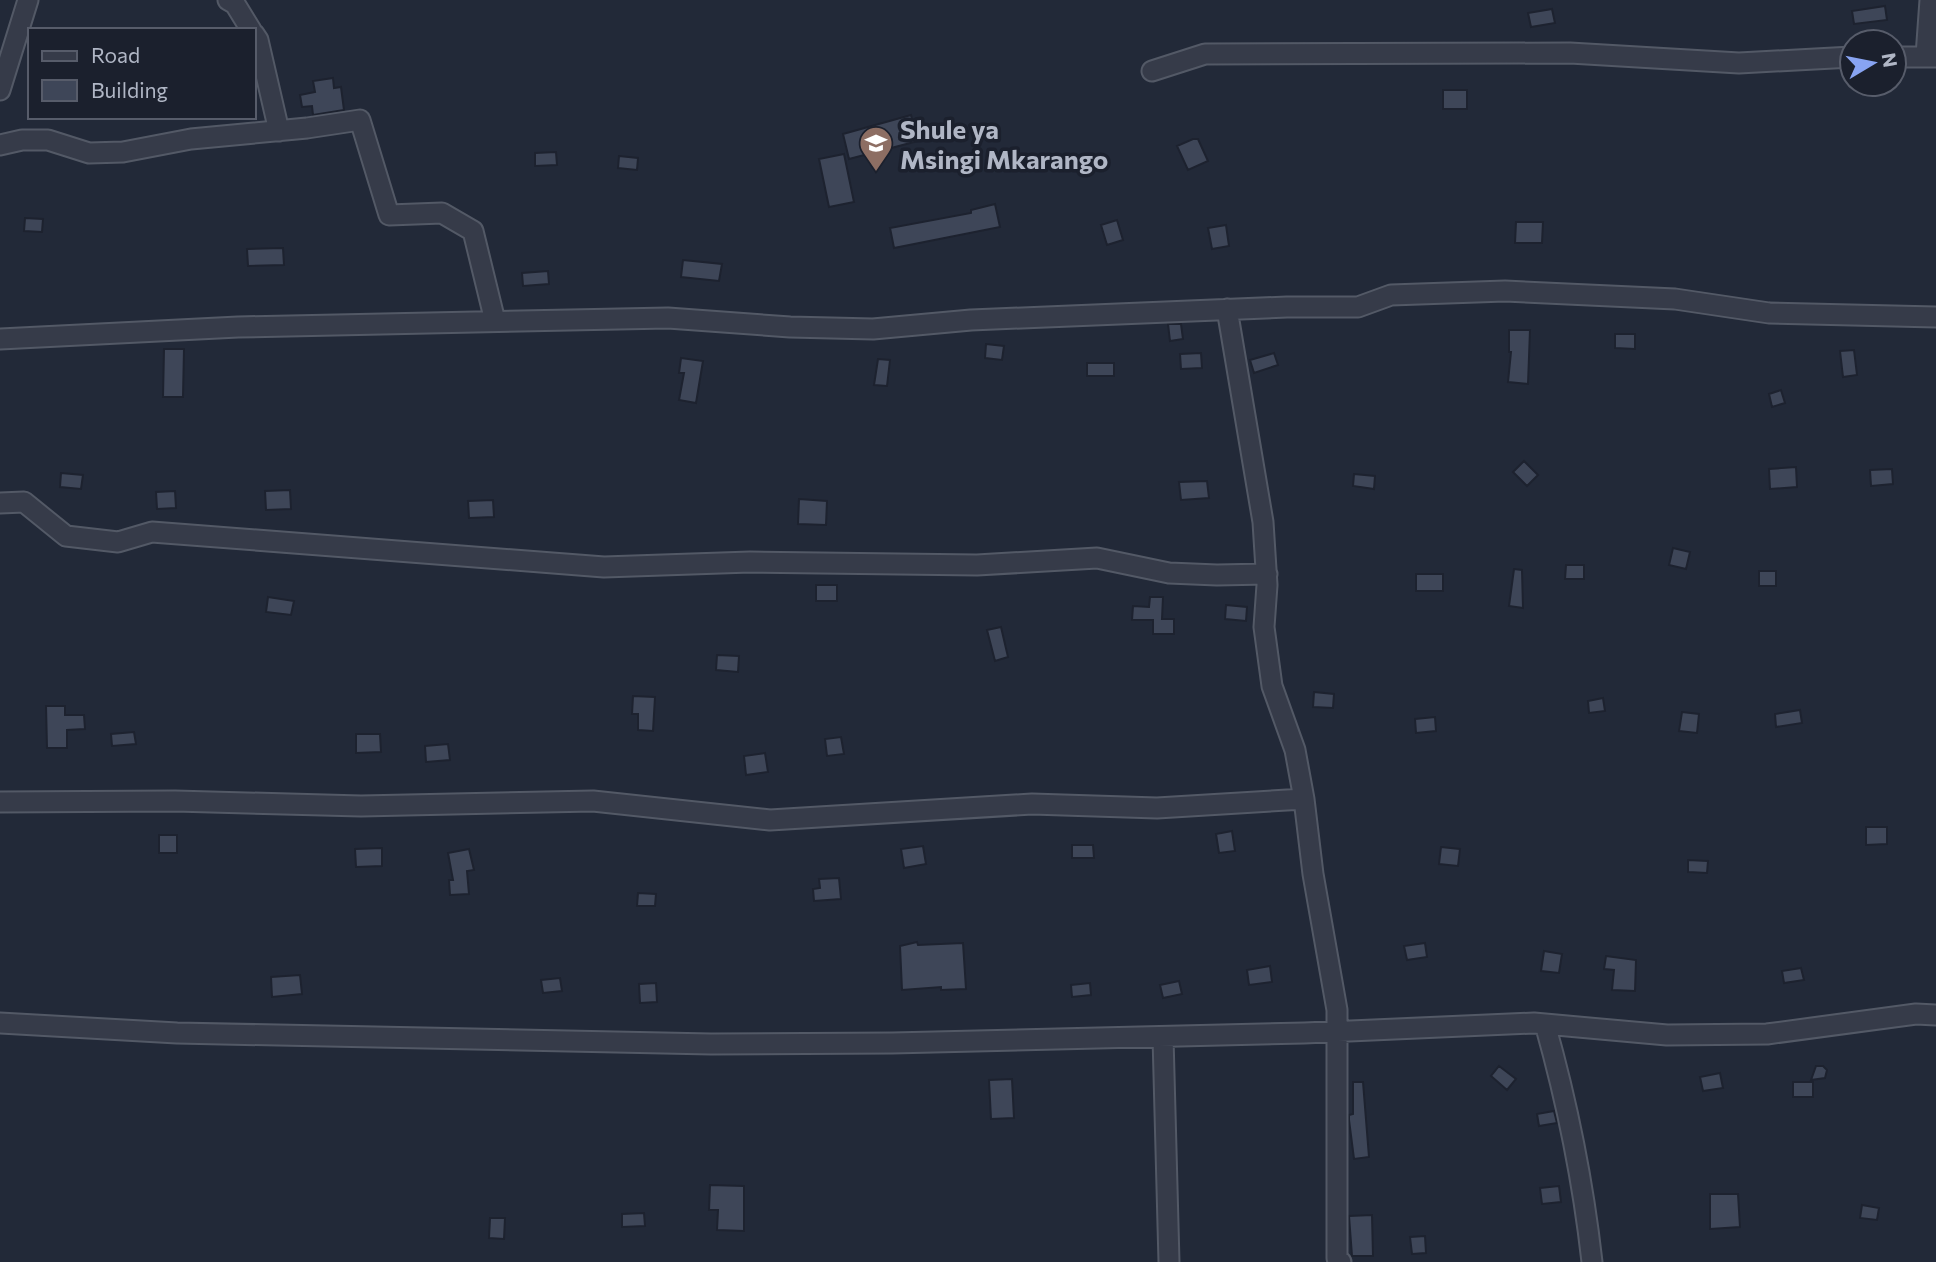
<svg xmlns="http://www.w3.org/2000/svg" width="1936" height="1262" font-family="Commissioner,sans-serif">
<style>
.building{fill:#3e4658;stroke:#1d222f;stroke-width:2}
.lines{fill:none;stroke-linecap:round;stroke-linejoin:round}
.street-casing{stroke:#535966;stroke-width:23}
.street{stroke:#363b49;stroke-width:19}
.labels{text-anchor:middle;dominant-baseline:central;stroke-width:7;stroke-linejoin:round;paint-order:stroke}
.poi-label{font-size:26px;font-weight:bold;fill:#b0b6c5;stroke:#1b202d;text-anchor:start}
</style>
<rect width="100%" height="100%" fill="#222938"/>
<path class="building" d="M1885 6 1887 20 1854 24 1852 11Z
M1552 9 1555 23 1531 27 1528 13Z
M333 78 334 88 341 87 344 110 313 115 312 106 302 107 300 95 315 92 313 81Z
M1443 90H1467V109H1443Z
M911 115 918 141 849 159 843 134Z
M1193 139H1198L1208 161 1188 170 1177 146Z
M556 152 557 165 535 166V153Z
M844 154 854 202 829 207 819 159Z
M619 156 638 158 637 170 618 168Z
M995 204 1000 227 894 248 890 228 971 213V210Z
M25 218 43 219 42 232 24 231Z
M1117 220 1123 240 1107 245 1101 225Z
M1516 222H1543L1542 243H1515Z
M1226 225 1229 246 1212 249 1208 228Z
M283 248 284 265 248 266 247 249Z
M683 260 722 264 719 281 681 277Z
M548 271 549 284 523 286 522 273Z
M1168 324H1181L1183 339 1170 341Z
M1509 330H1530L1528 384 1508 382 1511 352H1509Z
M1615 334H1635V349L1615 348Z
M986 344 1004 346 1002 360 985 358Z
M164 349H184L183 397H163Z
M1854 350 1857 375 1843 377 1840 351Z
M1201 353 1202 368 1181 369 1180 354Z
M1274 353 1278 365 1254 373 1250 360Z
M681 358 703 361 696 403 679 400 684 373H679Z
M878 359 890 360 887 386 874 385Z
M1087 363H1114V376H1087Z
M1781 390 1785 403 1772 407 1769 394Z
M1524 461 1538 475 1527 486 1513 472Z
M1796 467 1797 487 1770 489 1769 469Z
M1892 469 1893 484 1871 486 1870 470Z
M61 473 83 475 81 489 60 487Z
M1354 474 1375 476 1374 489 1353 486Z
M1207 481 1209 498 1181 500 1179 482Z
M290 490 291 509 266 510 265 491Z
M175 491 176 508 157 509 156 492Z
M799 499 827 501 826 525 798 524Z
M493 500 494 517 469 518 468 501Z
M1673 548 1690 552 1686 569 1669 565Z
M1566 565H1584V579H1565Z
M1514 569 1522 570 1523 608 1509 606Z
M1759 571H1776V586H1759Z
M1416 574H1443V591H1416Z
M816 585H837V601H816Z
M268 597 294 601 291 615 266 612Z
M1150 597H1163L1162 619H1174V634H1153V620H1132L1133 606 1149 607Z
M1226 605 1247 607 1246 621 1225 619Z
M1001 627 1008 657 995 661 987 630Z
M717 655 739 656 738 672 716 670Z
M1314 692 1334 694 1333 708 1313 707Z
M633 696 655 697 653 731 638 730V714H632Z
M1603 698 1605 711 1589 713 1588 701Z
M46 706H65V715H84L85 729 67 730V748H47Z
M1800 710 1802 723 1776 727 1775 714Z
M1682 712 1699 714 1697 733 1679 731Z
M1435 717 1436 731 1416 733 1415 719Z
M134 732 136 744 112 746 111 734Z
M356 734H380L381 752 356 753Z
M841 737 844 754 827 756 825 739Z
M448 744 450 760 426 762 425 746Z
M765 753 768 772 746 775 744 756Z
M1866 827H1887V844L1866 845Z
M1232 831 1235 851 1219 853 1216 834Z
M159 835H177V853H159Z
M1072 845H1093L1094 858H1072Z
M923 846 926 864 904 868 901 849Z
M1441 847 1460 849 1458 866 1439 864Z
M382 848V866L356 867 355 849Z
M469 849 474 870 467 871 469 894 450 895 449 880H453L448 853Z
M1688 860 1708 861 1707 873 1688 872Z
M839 878 841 899 814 901 813 889 820 888 819 879Z
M638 893 656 894 655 906H637Z
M917 942 918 945 963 943 966 989 941 990V987L902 990 900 946Z
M1425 943 1427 957 1407 960 1404 946Z
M1544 951 1562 954 1559 973 1541 971Z
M1606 956 1636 960 1635 991 1612 990 1614 970 1604 969Z
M1270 966 1272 982 1249 985 1247 970Z
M1801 968 1804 980 1784 983 1782 971Z
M300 975 302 994 272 997 271 977Z
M560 978 562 991 543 993 541 980Z
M1179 981 1182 994 1163 998 1160 985Z
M656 983 657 1002 640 1003 639 984Z
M1090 983 1091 995 1072 997 1071 985Z
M1499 1066 1516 1079 1507 1090 1491 1076Z
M1816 1066H1823L1827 1070 1825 1078 1811 1080Z
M1720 1073 1723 1088 1703 1091 1700 1077Z
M1012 1079 1014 1118 991 1119 989 1080Z
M1353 1082H1363L1369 1157 1354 1159 1349 1120V1115L1353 1114Z
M1793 1082H1813V1097H1793Z
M1554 1111 1557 1123 1539 1126 1537 1114Z
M710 1185 744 1186V1231L717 1230 718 1210H709Z
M1559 1186 1561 1202 1542 1204 1540 1188Z
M1710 1194H1738L1740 1227 1710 1229Z
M1862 1205 1879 1208 1877 1220 1860 1218Z
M644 1213 645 1226 622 1227V1214Z
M1372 1215 1373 1256H1352L1349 1216Z
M490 1218H505L504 1239 489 1238Z
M1425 1236 1426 1253 1412 1254 1410 1237Z"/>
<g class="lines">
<defs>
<path id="street" d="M228 0 235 4 251 30
M254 34 258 40 279 131
M1926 56 1930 0
M1894 57H1936
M1152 71 1205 54 1570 53 1739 63 1852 57
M0 90 28 0
M0 145 22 140H48L89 153 123 152 191 139 307 128 360 120 389 215 442 213 473 231 495 321
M1227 309 1263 522 1267 585 1264 627 1272 686 1295 750 1304 799 1313 874 1337 1010V1258L1341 1262
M0 339 238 327 668 318 790 327 873 329 971 320 1287 307H1358L1391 295 1505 291 1675 299 1769 313 1936 317
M0 503 24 502 66 536 118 542 152 532 604 567 750 562 977 565 1097 558 1169 573 1217 575 1267 574
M0 802 175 801 361 806 593 801 770 820 1032 804 1157 808 1304 799
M0 1023 177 1033 711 1044 892 1043 1304 1033 1534 1023 1667 1035 1767 1034 1916 1014 1936 1015
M1545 1024C1567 1102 1583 1181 1592 1262
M1163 1037 1169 1262"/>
</defs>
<use href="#street" class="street-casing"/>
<use href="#street" class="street"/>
</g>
<defs>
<symbol id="school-pin" viewBox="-11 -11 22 30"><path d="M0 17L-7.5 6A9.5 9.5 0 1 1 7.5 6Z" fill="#8d6e63" stroke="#1b202d"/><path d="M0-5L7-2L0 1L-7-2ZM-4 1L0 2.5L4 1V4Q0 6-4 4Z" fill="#fff"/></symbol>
</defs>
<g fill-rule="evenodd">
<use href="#school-pin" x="857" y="124" width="38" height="52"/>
</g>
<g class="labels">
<g class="poi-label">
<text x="900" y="128">Shule ya<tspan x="900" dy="30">Msingi Mkarango</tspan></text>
</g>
</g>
<rect x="28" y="28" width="228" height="91" fill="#1b202d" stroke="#575c6a" stroke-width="2"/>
<rect x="42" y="51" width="35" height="10" fill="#363b49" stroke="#575c6a" stroke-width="2"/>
<text x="91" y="63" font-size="21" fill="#b0b6c5">Road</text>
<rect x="42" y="80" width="35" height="21" fill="#3e4658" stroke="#575c6a" stroke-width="2"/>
<text x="91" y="98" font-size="21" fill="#b0b6c5">Building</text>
<g transform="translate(1873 63) rotate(80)"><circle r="33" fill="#1b202d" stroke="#575c6a" stroke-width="2"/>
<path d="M0-5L12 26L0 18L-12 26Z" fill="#88a4f2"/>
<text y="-10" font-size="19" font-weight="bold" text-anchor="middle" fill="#b0b6c5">N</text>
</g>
</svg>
